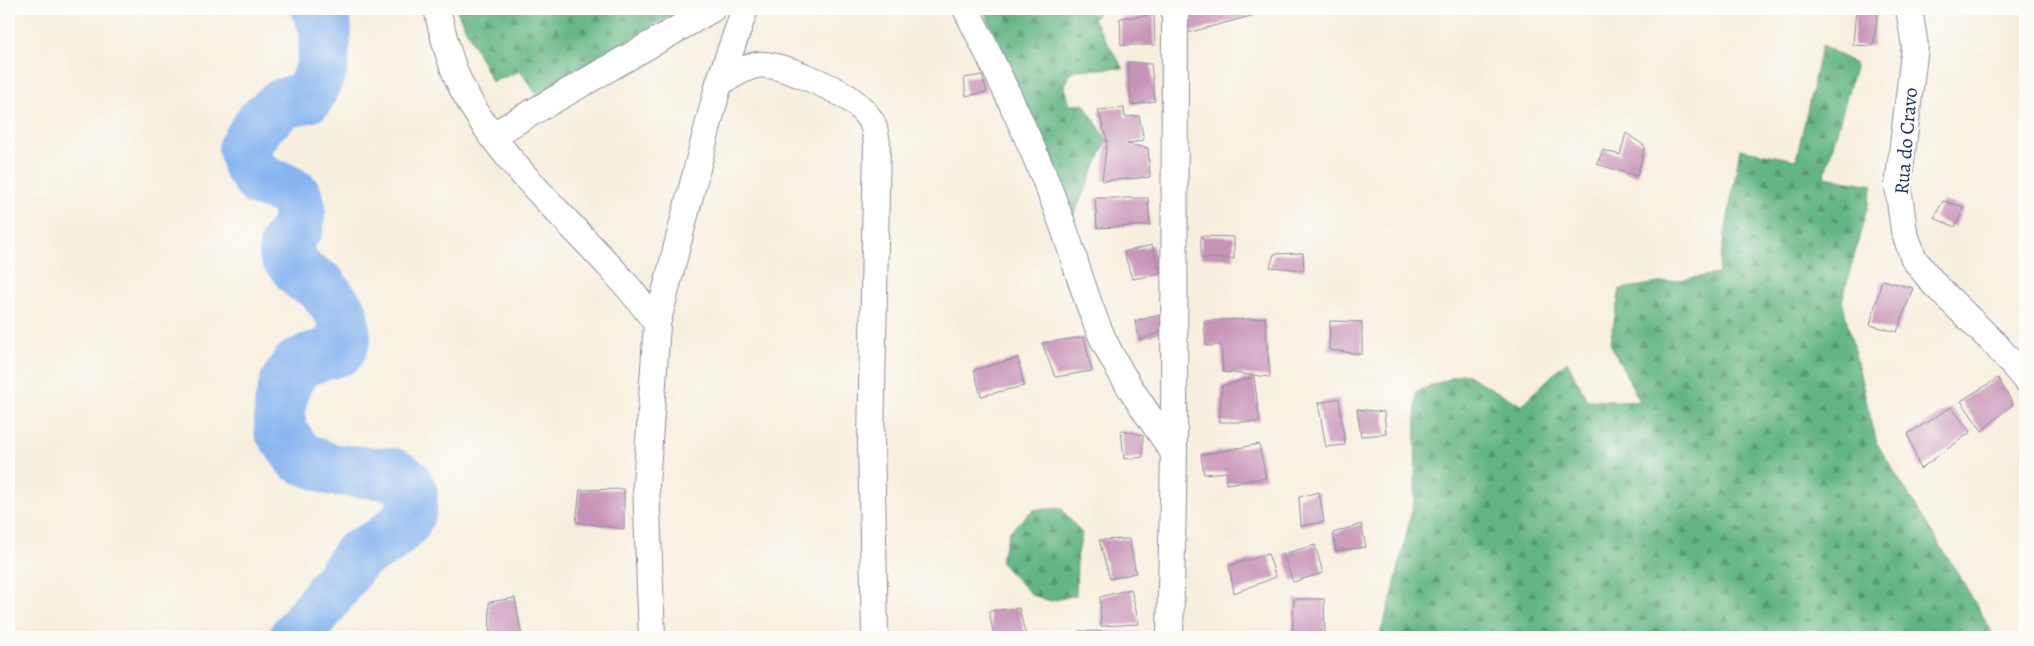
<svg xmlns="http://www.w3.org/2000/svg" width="2034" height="646" font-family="Alegreya,serif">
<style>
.forest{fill:url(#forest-firs);stroke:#407270}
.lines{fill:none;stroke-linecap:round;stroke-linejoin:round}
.river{stroke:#85b4ef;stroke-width:52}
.building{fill:#c793b7}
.street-casing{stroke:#898f9e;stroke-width:28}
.street{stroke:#fff;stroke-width:26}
.labels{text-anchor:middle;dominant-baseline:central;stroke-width:4.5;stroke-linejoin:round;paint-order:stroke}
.street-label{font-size:20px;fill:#1b2f5e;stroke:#fdfcf7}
</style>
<defs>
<pattern id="forest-firs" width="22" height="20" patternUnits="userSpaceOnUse" patternTransform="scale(1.25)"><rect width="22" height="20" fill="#64b683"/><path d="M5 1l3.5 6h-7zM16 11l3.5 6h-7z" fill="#52946e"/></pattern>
</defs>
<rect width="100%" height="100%" fill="#fdfcf7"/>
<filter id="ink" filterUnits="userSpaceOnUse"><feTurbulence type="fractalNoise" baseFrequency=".02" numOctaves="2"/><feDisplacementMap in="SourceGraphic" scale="10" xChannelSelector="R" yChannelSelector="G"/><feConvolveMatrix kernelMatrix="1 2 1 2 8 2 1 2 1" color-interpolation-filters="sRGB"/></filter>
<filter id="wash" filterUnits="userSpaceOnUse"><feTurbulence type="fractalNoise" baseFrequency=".0096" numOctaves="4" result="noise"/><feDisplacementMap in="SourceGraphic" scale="20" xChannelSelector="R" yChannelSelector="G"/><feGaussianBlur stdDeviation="1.12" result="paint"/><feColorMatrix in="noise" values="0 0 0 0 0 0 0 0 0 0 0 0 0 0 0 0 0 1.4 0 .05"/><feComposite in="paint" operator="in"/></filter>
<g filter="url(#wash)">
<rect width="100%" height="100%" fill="#f7efde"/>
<path class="forest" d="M456 9H681L537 95 520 71 492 82Z
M983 9H1101L1093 19 1123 68 1074 70 1064 84 1070 105 1084 104 1107 140 1073 216 1061 184Z
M1822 45 1856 64 1824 177 1873 185 1842 301 1877 444 1963 582 1995 637H1379L1392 596 1415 497 1416 392 1464 373 1521 405 1567 361 1587 400 1640 402 1610 343 1620 289 1718 274 1740 149 1796 160Z
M1061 508 1082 534 1077 558 1076 595 1051 601 1032 595 1000 562 1010 531 1033 510Z"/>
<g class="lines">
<path class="river" d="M295 637 318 609 358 555 383 542 404 524 411 510 412 494 406 482 393 474 333 470 299 457 280 430V405L285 384 297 365 309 359 340 350 345 338 342 314 321 286 303 276 285 254V245L298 226 300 207 296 196 283 188 260 181 248 164 244 148 261 122 282 104 308 97 322 68 326 29 317 9"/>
</g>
<g id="blocks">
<path class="building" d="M1187 9H1265L1266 12 1187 33Z
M1856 9H1878L1873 46 1853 45Z
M1154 15 1155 45H1121L1120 18Z
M1128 62 1151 64 1155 101 1131 105Z
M982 75 987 92 966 96 964 78Z
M1124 108 1125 117 1139 116 1144 140 1127 144 1148 148 1150 177 1102 181 1107 140 1098 110Z
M1626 133 1645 146 1637 176 1597 164 1603 150 1620 155Z
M1095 198H1148L1150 225 1097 228Z
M1943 201 1964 207 1955 227 1934 218Z
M1201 236 1234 237V259L1201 258Z
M1152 245 1161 274 1132 279 1124 252Z
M1303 253 1304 270 1270 267 1274 254Z
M1882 280 1913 288 1897 332 1870 325Z
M1160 315 1162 331 1140 340 1135 321Z
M1265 318 1270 377 1223 372 1221 345 1206 346 1204 321Z
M1330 321 1362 322V354L1329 350Z
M1084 337 1092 371 1055 377 1042 343Z
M1018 358 1024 386 981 396 974 370Z
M1254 377 1260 422H1219L1222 386Z
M1998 378 2013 404 1982 431 1961 401Z
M1339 398 1345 445 1326 447 1318 403Z
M1951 407 1971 432 1920 469 1908 434Z
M1357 409 1384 412 1386 434 1361 436Z
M1121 430 1143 435V457L1124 459Z
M1259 444 1266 478 1226 484V472L1204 474 1201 455Z
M624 489V529L576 522 580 490Z
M1319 492 1324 522 1301 526 1299 497Z
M1361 524 1366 547 1336 551 1333 533Z
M1129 539 1136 573 1110 579 1099 540Z
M1315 545 1323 573 1293 582 1283 554Z
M1268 554 1276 577 1234 593 1229 566Z
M1131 589 1139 624 1101 626 1100 597Z
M515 598 522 637H490L489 602Z
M1294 599H1324L1325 633 1292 635Z
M1019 608 1026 637H994L989 611Z
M1078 631 1139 632V637H1078Z"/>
</g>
</g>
<g filter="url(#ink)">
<use href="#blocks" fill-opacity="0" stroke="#898f9e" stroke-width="1"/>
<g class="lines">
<defs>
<path id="street" d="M437 9C443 35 450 64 462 88 509 179 598 241 657 324
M966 9C1001 79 1035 149 1062 223 1076 262 1086 303 1104 341 1123 381 1150 417 1174 453
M1909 9 1915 46 1898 186 1904 231 1914 259 1934 284 1995 344 2025 379
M719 83C731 77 744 67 757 65 776 61 834 88 850 99 857 104 864 111 869 118 875 125 875 134 877 143L871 441 875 637
M491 136 712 9
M652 637 646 485 657 324 719 83 745 9
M1170 637 1174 453 1175 9"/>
</defs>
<use href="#street" class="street-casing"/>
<use href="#street" class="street"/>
</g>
</g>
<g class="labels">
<g class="street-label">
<text transform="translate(1906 141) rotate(-85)">Rua do Cravo</text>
</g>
</g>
<rect width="2034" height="646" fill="none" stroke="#fdfcf7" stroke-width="30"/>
</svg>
